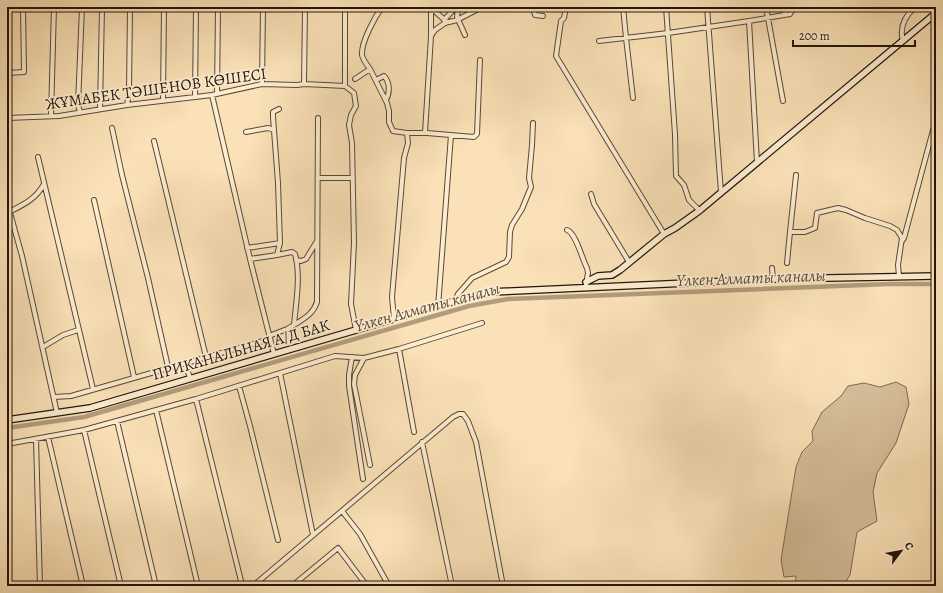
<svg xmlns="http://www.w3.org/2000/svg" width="943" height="593" font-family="Alegreya,serif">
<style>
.green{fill:#d6be9a;stroke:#7d6a52}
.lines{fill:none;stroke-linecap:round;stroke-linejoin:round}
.canal{stroke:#b19c7d;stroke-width:4.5}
.street-casing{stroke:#5a4836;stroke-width:6}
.secondary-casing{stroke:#24150b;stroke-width:8}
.street{stroke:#fcecd0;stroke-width:4}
.secondary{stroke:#fcecd0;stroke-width:5.5}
.labels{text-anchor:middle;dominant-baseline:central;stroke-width:3.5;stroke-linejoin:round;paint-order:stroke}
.street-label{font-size:16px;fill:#24150b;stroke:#fcecd0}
.water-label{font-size:17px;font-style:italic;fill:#5c4b39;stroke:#fcecd0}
</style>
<rect width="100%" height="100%" fill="#fae1b7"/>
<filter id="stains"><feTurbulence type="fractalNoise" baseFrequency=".005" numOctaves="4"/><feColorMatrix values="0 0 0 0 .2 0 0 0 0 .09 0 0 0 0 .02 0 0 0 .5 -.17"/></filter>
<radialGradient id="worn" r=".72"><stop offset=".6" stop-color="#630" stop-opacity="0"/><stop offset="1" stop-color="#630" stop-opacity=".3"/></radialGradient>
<path class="green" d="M896 382 906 387 909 404 896 443 877 473 873 492 877 521 857 532 850 575 843 586H795L796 576 784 577 781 560 796 467 802 452 813 441 812 431 822 412 841 396 848 386 864 383 880 387Z"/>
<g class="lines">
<path class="canal" d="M7 428 84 417 469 306 508 299 889 284H936"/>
<defs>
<path id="street" d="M430 7 447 22
M458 7 457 17 465 35
M536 7 534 11 535 15 543 16
M566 7 564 18 561 21 556 56 664 234
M623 7 626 38 633 98
M666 7 675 134 676 176 684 185 689 200 700 211
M707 7 721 192
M766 7 783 101
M784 7 785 15
M444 20 456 7
M431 36V9
M599 41 668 33 749 21
M903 41C899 27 905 16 915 7
M370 69 387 103 389 111V122L393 131 407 133
M7 73 24 72 23 7
M355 79 370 69C367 65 363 60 362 55 361 42 375 17 382 7
M376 80 384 76C390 82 390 93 386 100
M262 84 263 7
M304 84 305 7
M345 86V7
M217 94 218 7
M212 95 250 259 274 354
M195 97 196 7
M163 100 164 7
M127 105 129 92 130 7
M100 109 102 7
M80 112 78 105 82 7
M51 116 54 7
M7 118 59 116 127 105 212 95 262 84 297 85 304 84 345 86 354 93 356 106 351 115 349 125 352 143 354 243 351 304 356 330
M112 128 122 175 148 278 168 367
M246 132 268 128 274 130
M425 133 431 36 435 30 445 23 457 20 482 7
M154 141 206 357
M38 157 93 389
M757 162 749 21 790 14 794 7
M796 175 790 232H805L815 228 817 213 838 208 846 210 865 218 890 226 897 230 902 238 898 265 899 276
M318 178H352
M591 194 594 204 629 262
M94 200 134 377
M7 202 22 256 57 413
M9 212C23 205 36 199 44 184
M567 230C576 233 582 259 587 268L588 273 586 284
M902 241 904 238 936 119
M247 248 280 243
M250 259 277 255 280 243 278 183 273 117V112L279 109
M296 260 301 261 306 259 317 241
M787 263 790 232
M772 268 773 279
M455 301 458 294 472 278 506 262 509 257 510 232 512 225 522 209 531 187 529 178 532 145 533 123
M438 307 451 135
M394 319 392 297 404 158 408 143 407 133H427L474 137 477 134 480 60
M294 325C305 318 313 314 317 302L318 118
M269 336 287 329 294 325C296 302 301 276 295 254L292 252 277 255
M43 347 63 335 78 330
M399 349 414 432
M352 357 349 375V386L363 479
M364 358 355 375 354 384 370 465
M188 362V372L190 378
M280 373 313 535
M239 386 250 426 278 540
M54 397 71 396 270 339
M196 399 242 585
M156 410 198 586
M117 421 156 586
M84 430 121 586
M48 437 83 586
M36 439 40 586
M422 442 452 586
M7 444 84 430 196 399 335 356 364 358 399 349 482 323
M342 511 360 534 389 586
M253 586 453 417 459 414H463L468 421 476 442 503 586
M292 586 338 548 367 586"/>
<path id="secondary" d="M586 282 598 276 612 275 620 270 664 234 675 228 699 211 936 13
M7 420 90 408 455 301 491 292 773 279 936 276"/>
</defs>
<use href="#street" class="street-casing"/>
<use href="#secondary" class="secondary-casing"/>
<use href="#street" class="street"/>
<use href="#secondary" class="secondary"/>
</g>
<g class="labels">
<g class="street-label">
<text transform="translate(156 89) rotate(-8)">ЖҰМАБЕК ТӘШЕНОВ КӨШЕСІ</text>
<text transform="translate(241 350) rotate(-16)">ПРИКАНАЛЬНАЯ А/Д БАК</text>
</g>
<g class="water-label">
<text transform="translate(751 278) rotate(-2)">Үлкен Алматы каналы</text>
<text transform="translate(427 307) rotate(-15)">Үлкен Алматы каналы</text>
</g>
</g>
<rect width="943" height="593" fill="none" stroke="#fae1b7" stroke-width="24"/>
<rect x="8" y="8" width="927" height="577" fill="none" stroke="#24150b" stroke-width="2"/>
<rect x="12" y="12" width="919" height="569" fill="none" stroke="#24150b"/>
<g transform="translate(901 551) rotate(58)" stroke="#fcecd0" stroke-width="3" paint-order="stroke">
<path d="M0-3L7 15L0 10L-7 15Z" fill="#24150b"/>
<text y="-6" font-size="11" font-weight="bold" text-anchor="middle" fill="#24150b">С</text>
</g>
<path d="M793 40v6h122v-6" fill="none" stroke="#24150b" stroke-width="2"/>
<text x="799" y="40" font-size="12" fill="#24150b" stroke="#fcecd0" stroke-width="3" paint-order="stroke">200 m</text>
<rect width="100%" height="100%" filter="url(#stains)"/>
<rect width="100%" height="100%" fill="url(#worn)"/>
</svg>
